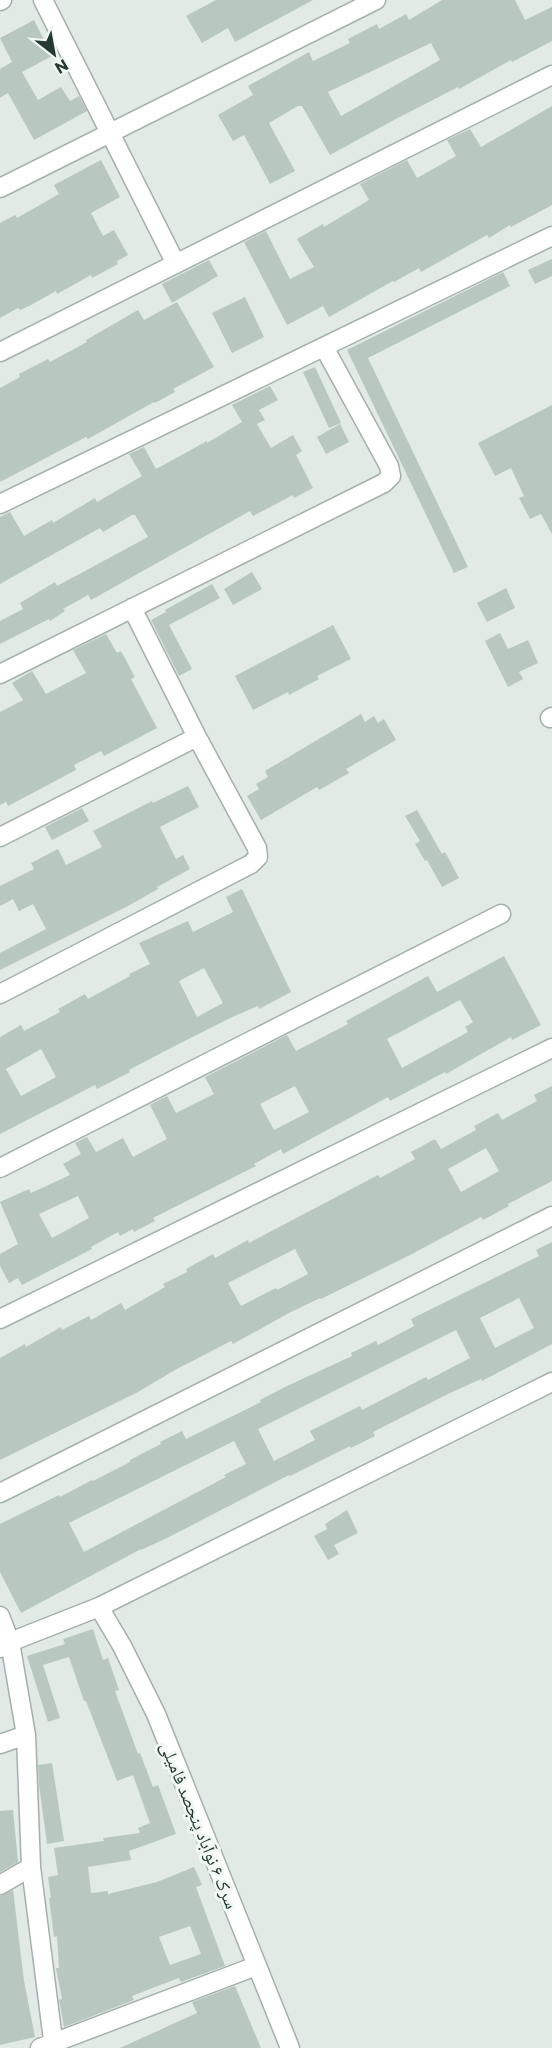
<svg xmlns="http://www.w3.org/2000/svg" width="552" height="2048" font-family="Commissioner,'Noto Naskh Arabic',sans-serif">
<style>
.building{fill:#b9c7c1;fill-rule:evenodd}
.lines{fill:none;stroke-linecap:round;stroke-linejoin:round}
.street-casing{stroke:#a4b1ab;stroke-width:21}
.street{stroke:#fff;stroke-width:18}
.labels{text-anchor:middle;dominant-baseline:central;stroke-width:6;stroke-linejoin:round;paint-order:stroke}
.street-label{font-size:18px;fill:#233931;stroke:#f1f7f3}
</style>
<rect width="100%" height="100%" fill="#e1eae5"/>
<path class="building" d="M216 0H313L235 42 228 28 202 43 186 16Z
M442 0H515L525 20 552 7V41L512 62 511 60 459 89 458 87 392 121 330 155 302 106H298L269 123 295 171 270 184 244 135 233 141 218 115 253 95 248 86 309 52 313 61 350 43 348 39 377 24 379 29 406 14 409 20ZM431 43 440 60 341 116 328 92Z
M34 20 52 56 22 72 38 100 61 87 70 101 79 96 87 111 34 140 8 93 0 98V69L12 62 0 38Z
M552 106V205L511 227 510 225 489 238 487 235 421 272 419 268 394 282 393 281 329 317 323 306 287 325 244 242 266 231 290 279 314 267 297 239 323 224 324 227 369 200 360 184 407 160 417 178 456 156 447 140 470 129 481 147Z
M101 160 120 197 91 213 103 236 114 230 128 255 117 261 118 264 92 278 91 275 57 294 56 291 29 306 20 310 18 308 0 318V223L15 215 17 218 59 194 54 185Z
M552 259V276L535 284 528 270Z
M209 260 218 276 172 303 162 284Z
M503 272 510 286 368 358 468 567 454 573 347 350Z
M245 297 264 337 232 353 212 313Z
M177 302 214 367 173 389 175 392 155 403 154 402 88 439 86 437 0 482V388L20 377 19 374 48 359 50 362 87 342 86 340 138 310 144 320Z
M315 367 341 423 329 428 303 372Z
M270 386 278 400 259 410 265 420 257 424 271 448 293 435 302 451 296 455 313 488 294 498 293 495 253 516 250 511 91 600 88 595 63 609 65 611 50 621 49 619 0 644V621L23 609 20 603 55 582 57 586 148 537 135 515H132L103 532 100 528 0 584V517L10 512 24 536 52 520 53 523 95 498 97 502 142 476 129 454 144 447 156 469 207 441V443L242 422 232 405Z
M552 405V534L541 514 530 519 519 498 524 496 511 468 495 476 478 443Z
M340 424 349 442 326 454 317 437Z
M252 572 262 589 233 605 224 589Z
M212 584 220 598 169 625 192 669 179 676 151 620 166 612 165 610Z
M506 588 515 608 487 622 477 603Z
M333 625 351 659 317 676 319 679 289 695 288 692 253 710 235 676Z
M500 633 508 649 528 640 538 663 519 672 523 679 508 687 485 641Z
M106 634 117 653 121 651 135 677 131 679 157 728 104 756 101 751 74 765 76 770 8 806 6 802 0 805V712L23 700 12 683 32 671 46 694 86 673 73 650Z
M361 714 365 722 374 716 378 723 384 719 396 740 346 769 349 773 319 790 317 787 261 820 247 796 259 789 256 784 268 777 265 771Z
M188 786 199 807 160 827 176 859 183 855 190 869 157 887 158 889 128 906 0 970V953L46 929 33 904 19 911 13 899 0 906V886L34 869 31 863 58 849 66 865 102 847 93 831 152 801 153 803Z
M82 808 89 821 52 840 45 827Z
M417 810 442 854 445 852 459 878 442 887 427 860 425 861 415 844 420 841 405 816Z
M242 889 291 992 259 1009 258 1006 230 1018 165 1051 129 1070 130 1072 97 1089 95 1085 0 1134V1037L21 1025 24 1031 60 1012 58 1009 85 994 88 999 130 976 129 974 150 964 139 943 188 921 193 932 233 912 226 897ZM204 968 223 1003 197 1017 179 981ZM41 1049 56 1077 21 1096 6 1069Z
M504 956 541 1025 512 1040 511 1037 446 1074 445 1072 390 1101 388 1097 283 1154 281 1149 254 1164 256 1166 153 1218 155 1221 134 1232 133 1229 120 1236 118 1232 91 1247 92 1249 22 1285 18 1278 9 1283 0 1266V1254L18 1244 0 1202 29 1189 31 1193 70 1175 63 1164 81 1154 75 1143 87 1137 96 1152 123 1138 133 1157 167 1139 150 1105 167 1096 176 1113 214 1094 205 1077 287 1035 296 1051 348 1024 346 1021 428 976 437 992ZM460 1000 473 1022 465 1027 468 1032 402 1068 387 1039ZM295 1086 309 1112 274 1130 260 1104ZM78 1196 89 1218 52 1238 39 1214Z
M552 1086V1181L508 1204 509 1206 483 1220 481 1217 410 1255 321 1299 320 1298 289 1313 233 1344 231 1341 175 1370 138 1392 0 1460V1358L25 1344 26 1347 61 1327 62 1330 89 1316 91 1320 121 1303 125 1310 165 1287 163 1284 187 1272 186 1269 213 1254 215 1258 248 1240 249 1243 378 1175 380 1178 415 1159 411 1152 435 1139 441 1149 476 1130 474 1126 498 1113 502 1120 537 1101 534 1095ZM486 1148 499 1171 461 1192 448 1169ZM295 1249 308 1274 277 1290 276 1288 241 1306 228 1283Z
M552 1242V1344L482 1381 481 1379 448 1394 373 1432 375 1436 351 1448 350 1446 290 1476 289 1475 169 1537 141 1550V1549L21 1613 0 1572V1524L59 1495 60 1497 92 1480 93 1481 130 1462V1460L161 1444 160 1442 182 1431 186 1439 261 1402 260 1400 285 1387 352 1356 351 1353 376 1341 378 1345 414 1326 411 1319 539 1256 536 1250ZM519 1298 534 1328 495 1348 480 1318ZM456 1330 470 1358 428 1380 426 1377 362 1410 360 1406 310 1431 315 1440 274 1461 258 1429ZM234 1441 246 1464 224 1475 226 1477 84 1552 69 1523Z
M347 1510 358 1533 334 1545 339 1554 328 1560 314 1536 327 1529 325 1524Z
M93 1629 103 1660 108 1658 119 1690 115 1691 138 1754 140 1753 153 1787 158 1785 176 1834 129 1851 131 1860 88 1867 91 1893 108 1891V1894L157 1882 194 1867 202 1885 196 1887 225 1966 181 1982 179 1978 155 1987 132 1996 134 2000 64 2027 59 2000 62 1999 56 1968H59L57 1936 54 1937 49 1898H51L48 1877 58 1875 54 1848 104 1841 103 1838 140 1833 138 1828 150 1823 133 1775 117 1781 86 1701H84L69 1657 43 1665 60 1718 48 1722 27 1656 65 1644 63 1639ZM190 1926 201 1954 170 1965 159 1937Z
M52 1763 64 1841 47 1844 39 1785 38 1765Z
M13 1810 18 1862 0 1872V1811Z
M13 1890 24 1981 35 2037 0 2045V1896Z
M235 1986 261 2048H120L197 2013 192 2002Z"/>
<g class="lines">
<defs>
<path id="street" d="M43 0 176 264
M0 1 2 0
M0 188 376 0
M0 352 552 75
M0 504 552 236
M0 674 384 483 391 476 389 466 324 347
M550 718 552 717
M0 837 197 737
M0 994 251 864 258 857 257 848 197 737 132 608
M0 1168 501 914
M0 1319 552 1048
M0 1493 552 1216
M99 1607 122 1646 156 1714 290 2048
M0 1616 10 1642 26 1735 31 1867 54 2048
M0 1648 10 1642 99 1607 552 1382
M0 1744 26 1735
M0 1885 31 1867
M40 2048 256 1966"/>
</defs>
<use href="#street" class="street-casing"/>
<use href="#street" class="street"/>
</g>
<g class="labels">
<g class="street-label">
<text transform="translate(200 1825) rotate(68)">سرک ۶ نوآباد پنجصد فامیلی</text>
</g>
</g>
<g transform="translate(54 54) rotate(149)" stroke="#f1f7f3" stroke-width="4.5" paint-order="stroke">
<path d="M0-4.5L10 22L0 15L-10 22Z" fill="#233931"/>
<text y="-9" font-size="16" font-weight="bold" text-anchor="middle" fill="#233931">N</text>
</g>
</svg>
